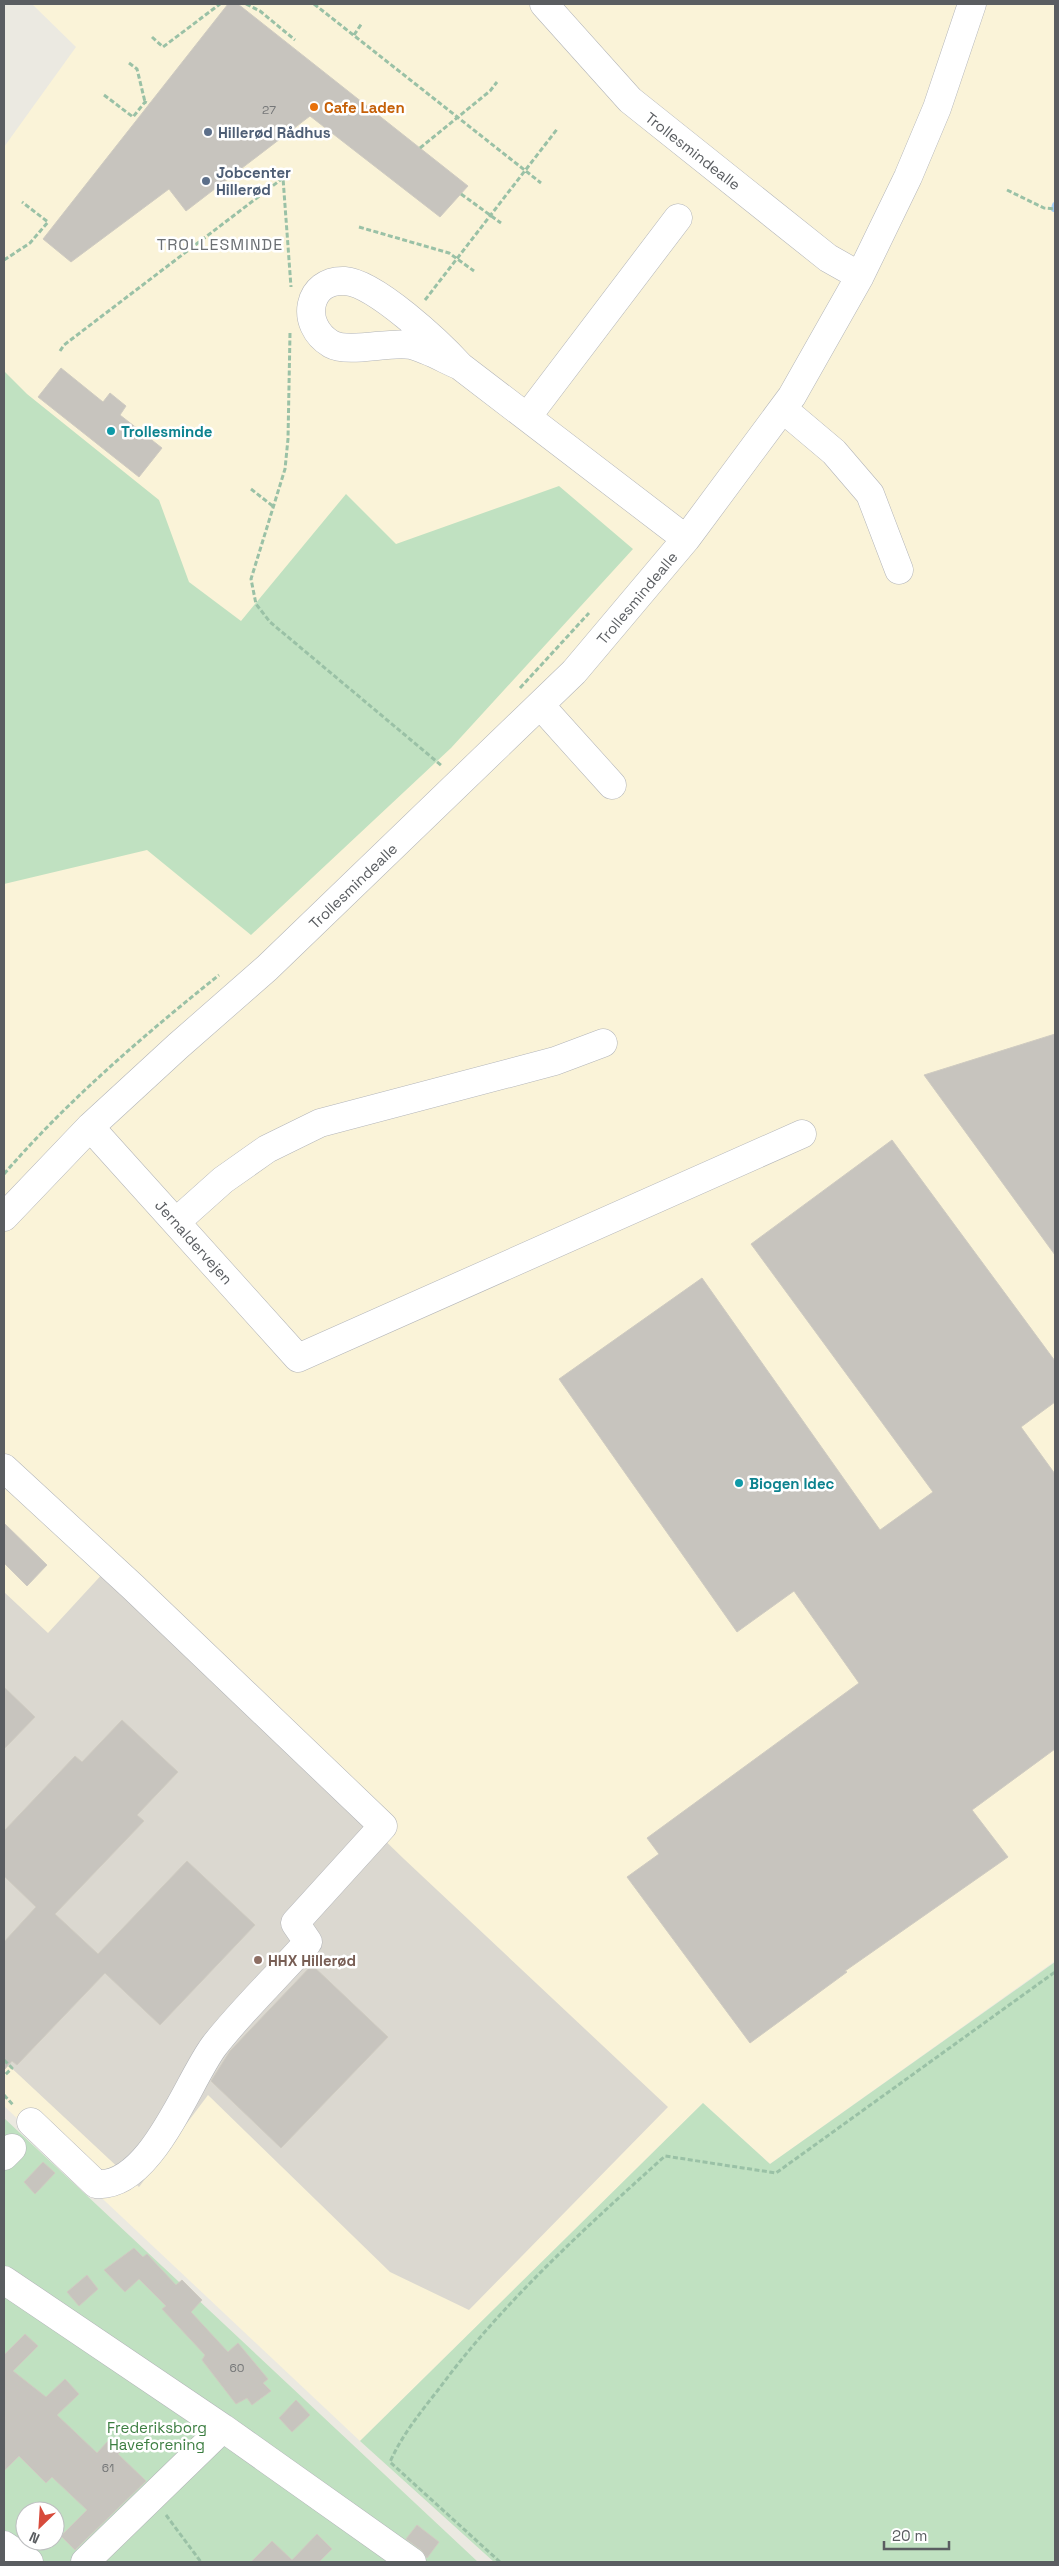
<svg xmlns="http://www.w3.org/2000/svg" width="1059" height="2566" font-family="'Space Grotesk',sans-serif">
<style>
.commercial{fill:#faf3d8}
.education{fill:#dbd8d0}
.green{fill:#c0e1c1;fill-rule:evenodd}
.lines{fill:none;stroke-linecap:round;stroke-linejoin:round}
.stream{stroke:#a7d2f6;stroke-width:6}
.building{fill:#c7c4be;stroke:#cfcbc1}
.minor-casing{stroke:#b2b4b8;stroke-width:29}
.path{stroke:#9ac1a6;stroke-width:3;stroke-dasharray:5 2.5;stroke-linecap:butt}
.minor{stroke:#fff;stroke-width:28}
.food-dot{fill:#e8710a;stroke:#fff;stroke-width:2}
.service-dot{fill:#5c6f8a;stroke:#fff;stroke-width:2}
.culture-dot{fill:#0f9aa8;stroke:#fff;stroke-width:2}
.education-dot{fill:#8d6e63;stroke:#fff;stroke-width:2}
.labels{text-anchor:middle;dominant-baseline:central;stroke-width:5;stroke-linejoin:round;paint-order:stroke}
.number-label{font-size:12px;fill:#757778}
.food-label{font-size:15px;font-weight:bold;fill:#c56008;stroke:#fff;text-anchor:start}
.service-label{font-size:15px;font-weight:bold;fill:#4e5e75;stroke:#fff;text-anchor:start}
.street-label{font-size:15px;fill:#5a5d61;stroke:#fff}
.culture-label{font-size:15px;font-weight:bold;fill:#0d838f;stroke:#fff;text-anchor:start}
.education-label{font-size:15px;font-weight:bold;fill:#785e54;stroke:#fff;text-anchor:start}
.park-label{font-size:15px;fill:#3c7e41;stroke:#fff}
.neighbourhood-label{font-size:16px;letter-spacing:1px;fill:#6b6f73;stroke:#fff}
</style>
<rect width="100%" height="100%" fill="#ebe9e1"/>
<path class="commercial" d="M32 4H1055V1961L770 2164 703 2103 360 2441 4 2106V147L76 47Z"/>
<path class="education" d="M106 1570 404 1859 668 2107 469 2310 390 2272 208 2095 139 2187 4 2061V1592L48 1633Z"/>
<path class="green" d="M4 371 27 394 159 500 189 582 241 621 346 494 396 544 559 486 633 549 451 748 251 935 147 850 4 884Z
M1055 1962V2562H494L360 2441 703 2103 770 2164Z
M4 2118 478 2562H4ZM25 2511H55V2541H25Z"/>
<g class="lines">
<path class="stream" d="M1054 209 1055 205"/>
</g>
<path class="building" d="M228 4H238L468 186 440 217 310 116 186 211 169 189 71 262 43 239Z
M61 368 103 402 110 393 126 406 120 415 162 448 139 477 38 397Z
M1055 1034V1255L924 1075Z
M892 1140 1055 1361V1402L1021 1427 1055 1474V1749L972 1810 1008 1857 845 1971 847 1972 750 2043 627 1877 659 1854 647 1838 859 1683 794 1591 737 1632 559 1379 702 1278 880 1530 933 1492 751 1244Z
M4 1523 47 1565 27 1586 4 1563Z
M4 1687 35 1717 4 1749Z
M122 1720 178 1772 137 1815 144 1821 55 1914 98 1954 187 1861 255 1925 160 2025 105 1973 17 2065 12 2061 4 2070V1942L36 1907 4 1876V1831L75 1756 82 1762Z
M312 1965 388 2037 281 2148 211 2081 230 2051Z
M43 2162 55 2173 35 2194 24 2182Z
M134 2248 143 2257 147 2254 176 2285 182 2280 202 2300 191 2312 228 2352 238 2343 268 2379 263 2383 271 2391 252 2405 247 2398 236 2404 202 2360 205 2355 162 2309 166 2306 139 2279 125 2292 104 2270Z
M87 2275 98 2289 79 2306 67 2292Z
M25 2334 38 2346 13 2371 46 2397 65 2379 79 2394 57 2415 97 2453 108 2441 120 2452 118 2454 146 2481 75 2550 61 2536 87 2510 52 2477 46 2483 19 2456 4 2471V2355Z
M296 2400 310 2415 292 2432 279 2418Z
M417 2525 439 2542 427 2558 421 2550 406 2539Z
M317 2534 332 2549 319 2562H251L272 2541 292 2560Z"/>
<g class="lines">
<defs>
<path id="minor" d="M544 4 630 100 828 258 860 276
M460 366C444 359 427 349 411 345 389 341 349 354 331 344 299 325 307 279 345 281 375 283 439 343 460 366L686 539
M783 409 834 452 870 494 899 570
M527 417 678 218
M540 705 612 785
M90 1127 298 1358 802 1134
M4 1217 90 1127 178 1046 267 968 574 672 686 539 792 396 860 276 908 177 937 108 972 4
M176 1222 223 1180 267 1149 320 1123 555 1061 603 1043
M4 1468 133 1587 383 1826 295 1923 308 1942C277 1977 242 2010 214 2046 187 2082 151 2189 96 2184L31 2122
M4 2156 12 2148
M4 2280 223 2428 412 2562
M4 2545 29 2562
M85 2562 223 2428"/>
</defs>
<use href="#minor" class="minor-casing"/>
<path class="path" d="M246 4 260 11 295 40
M314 4 541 183
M354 35 362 23
M152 37 163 47 220 4
M129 63 137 69 145 102
M104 95 133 117 145 102 149 104
M420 148 490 91 497 82
M1007 190 1044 208 1055 209
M461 194 501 223
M359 227 449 253 474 271
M4 260 30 243 48 222 22 202
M425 300 558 128
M290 333 288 439 285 469 251 579 256 604 270 622 442 766
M60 351 64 345 283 178 291 287
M251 489 274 507
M520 688 589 613
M4 1174C68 1100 143 1036 219 975
M4 2060 12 2068 4 2076
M4 2095 14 2106
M166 2515 201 2562
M500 2562 390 2462C402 2435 420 2413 438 2390 503 2302 584 2229 665 2156L776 2173 1055 1972"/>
<use href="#minor" class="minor"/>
</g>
<circle class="food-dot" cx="314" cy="107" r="5"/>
<g class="service-dot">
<circle cx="208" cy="132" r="5"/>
<circle cx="206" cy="181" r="5"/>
</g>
<g class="culture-dot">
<circle cx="111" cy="431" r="5"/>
<circle cx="739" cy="1483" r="5"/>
</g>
<circle class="education-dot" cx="258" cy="1960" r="5"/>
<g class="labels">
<g class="number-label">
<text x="269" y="110">27</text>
<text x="237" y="2368">60</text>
<text x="108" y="2468">61</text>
</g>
<g class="food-label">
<text x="324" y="107">Cafe Laden</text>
</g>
<g class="service-label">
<text x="218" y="132">Hillerød Rådhus</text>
<text x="216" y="172">Jobcenter<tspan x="216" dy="17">Hillerød</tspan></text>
</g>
<g class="street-label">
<text transform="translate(693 151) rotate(38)">Trollesmindealle</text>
<text transform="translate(637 598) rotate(-50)">Trollesmindealle</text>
<text transform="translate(353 886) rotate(-44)">Trollesmindealle</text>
<text transform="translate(194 1242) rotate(48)">Jernaldervejen</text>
</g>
<g class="culture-label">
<text x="121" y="431">Trollesminde</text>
<text x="749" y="1483">Biogen Idec</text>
</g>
<g class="education-label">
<text x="268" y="1960">HHX Hillerød</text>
</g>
<g class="park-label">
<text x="157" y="2427">Frederiksborg<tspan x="157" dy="17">Haveforening</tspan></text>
</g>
<g class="neighbourhood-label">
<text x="220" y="244">TROLLESMINDE</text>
</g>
</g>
<rect width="1059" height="2566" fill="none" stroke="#5a5d61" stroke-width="10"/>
<g transform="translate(40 2526) rotate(205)"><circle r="24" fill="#ffffff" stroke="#bdbec0"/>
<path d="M0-4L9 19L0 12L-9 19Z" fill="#d74b3c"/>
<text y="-8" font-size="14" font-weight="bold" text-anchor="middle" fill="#5a5d61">N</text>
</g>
<path d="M884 2541v8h65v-8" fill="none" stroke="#5a5d61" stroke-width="2.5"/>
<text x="892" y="2541" font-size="15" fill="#5a5d61" stroke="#ffffff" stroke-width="4" paint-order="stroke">20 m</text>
</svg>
